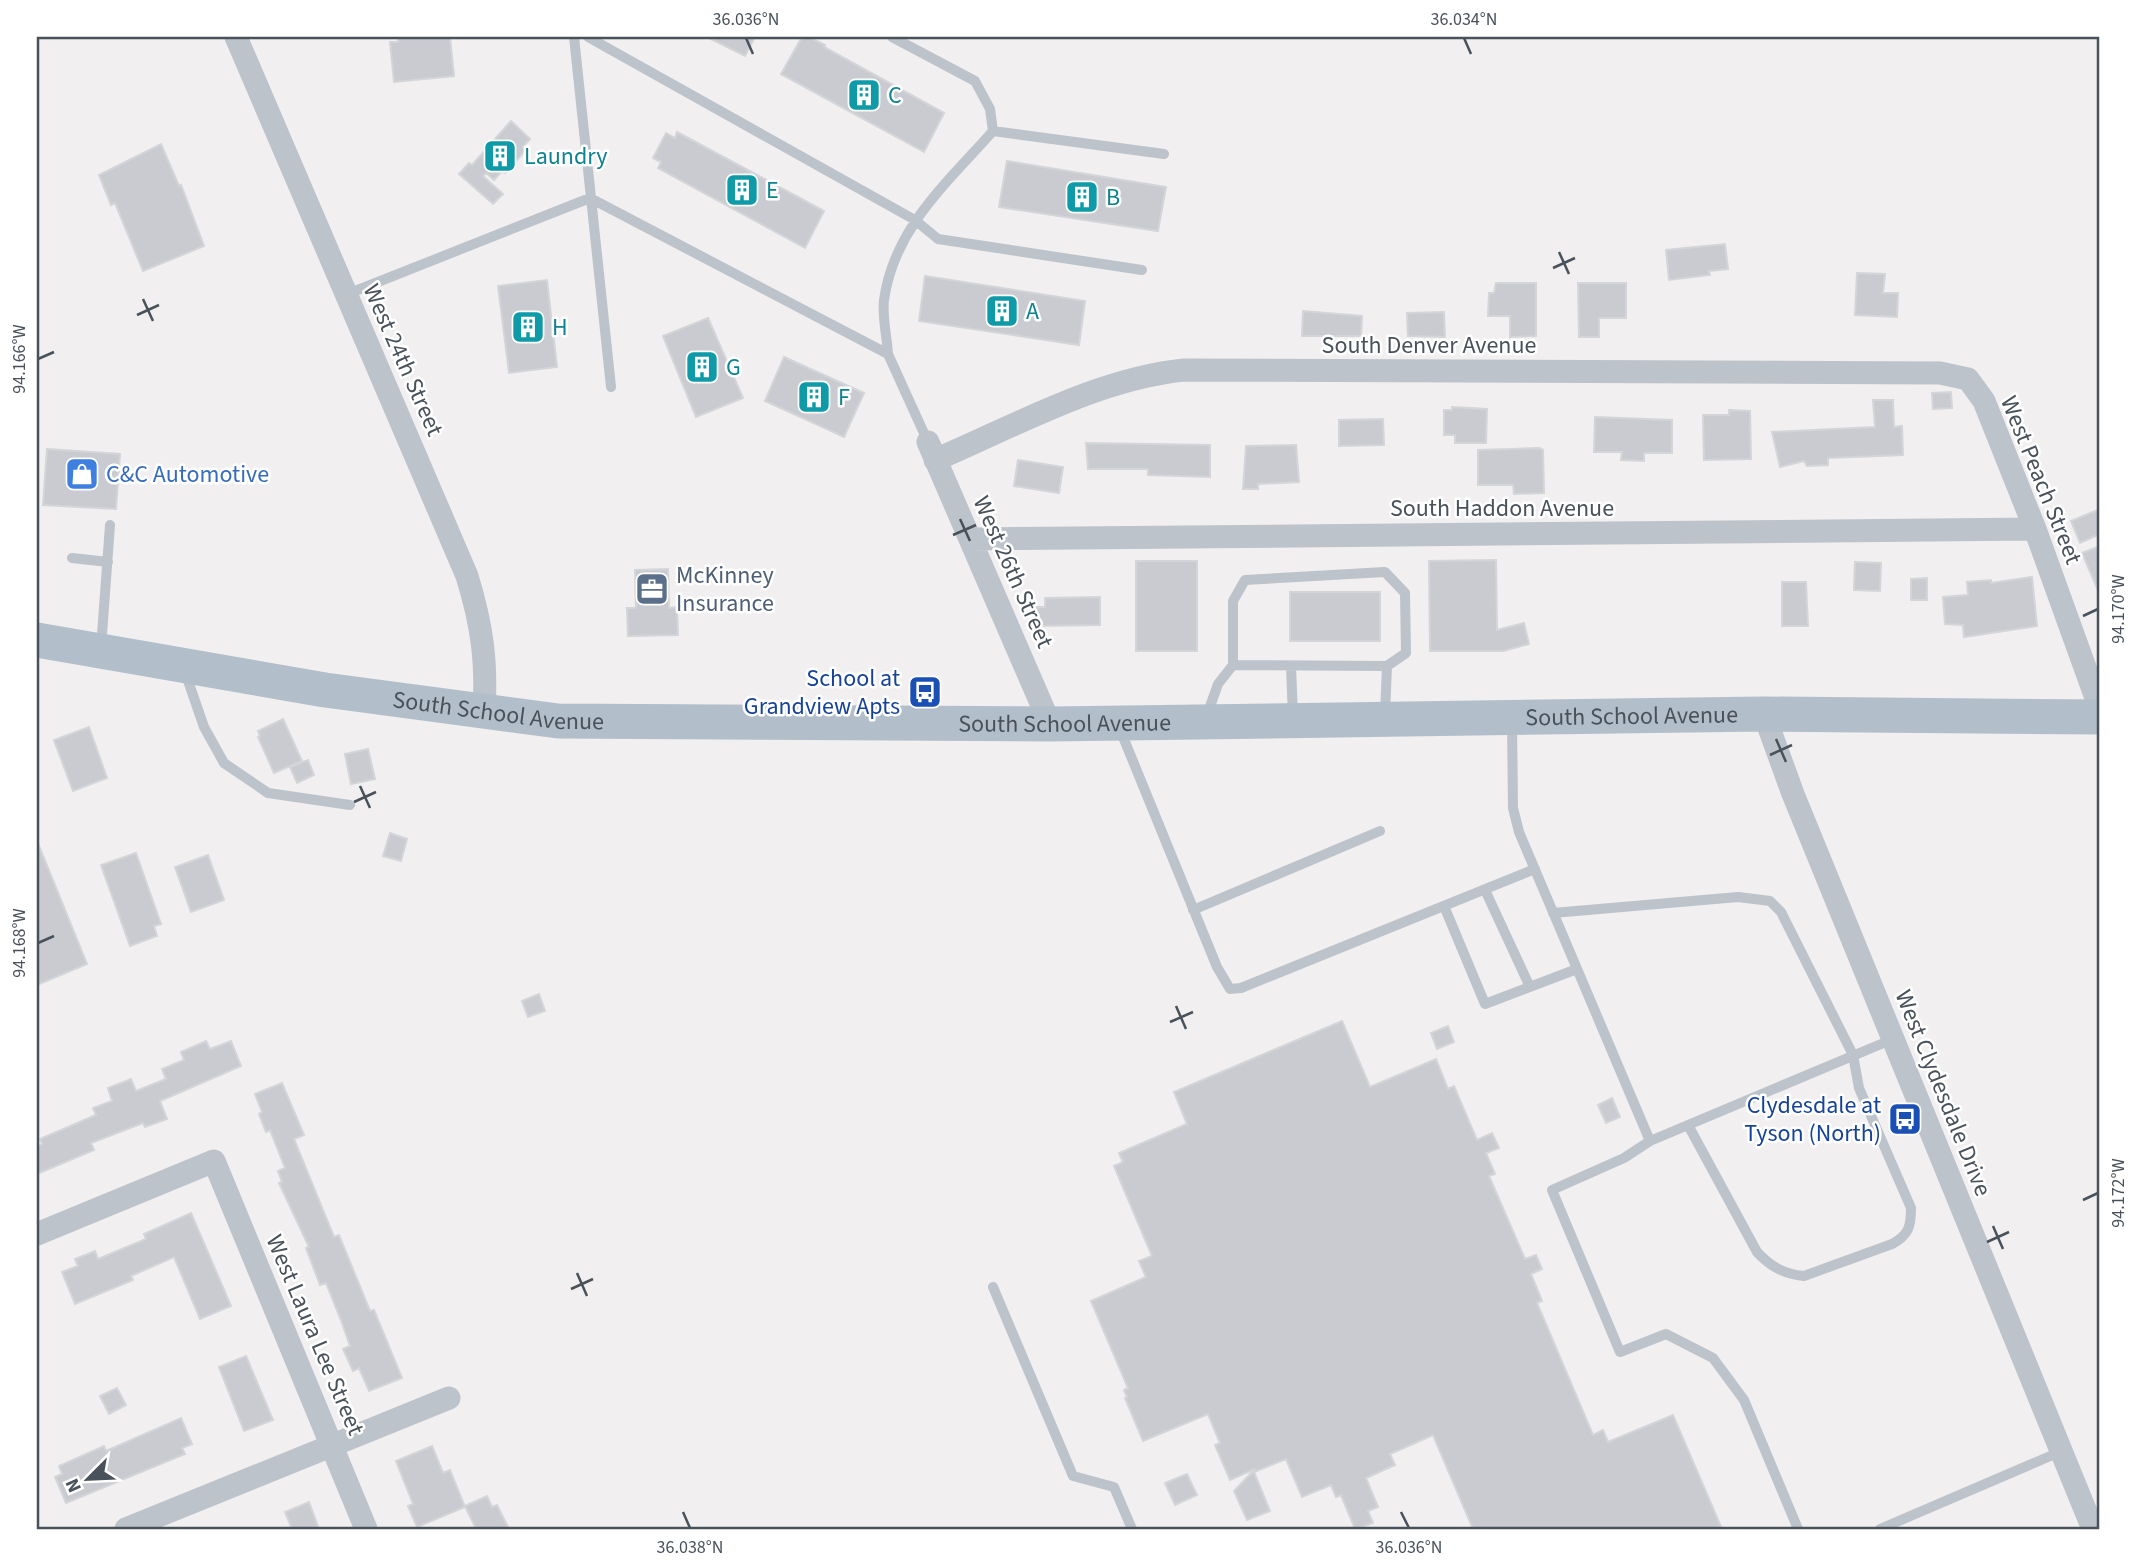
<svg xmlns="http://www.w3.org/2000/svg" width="2137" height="1566" font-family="'Source Sans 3',sans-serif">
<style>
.building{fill:#c9cbd1;stroke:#d3d5d9;stroke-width:2}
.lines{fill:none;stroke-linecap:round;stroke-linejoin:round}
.lane{stroke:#bcc3ca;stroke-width:10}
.street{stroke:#bcc3ca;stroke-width:23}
.primary{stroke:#b2beca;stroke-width:35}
.ticks{fill:none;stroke:#49525a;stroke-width:2.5}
.labels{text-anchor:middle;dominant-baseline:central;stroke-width:5;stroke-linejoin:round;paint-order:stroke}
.culture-label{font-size:24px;fill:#0d838f;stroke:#fff;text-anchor:start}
.street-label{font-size:24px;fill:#49525a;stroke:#fff}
.shop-label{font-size:24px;fill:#366cbe;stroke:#fff;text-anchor:start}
.service-label{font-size:24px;fill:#4e5e75;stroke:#fff;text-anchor:start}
.transit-label{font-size:24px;fill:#164399;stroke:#fff;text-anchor:end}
.neatline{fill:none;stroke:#49525a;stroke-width:2.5}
.ticks-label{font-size:18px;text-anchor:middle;fill:#49525a}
</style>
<rect width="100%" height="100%" fill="#f1efef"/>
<path class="building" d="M398 37H450L454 76 394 82 390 42H398Z
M707 37H755L745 56Z
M802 37H809L825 45 824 47 944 113 924 152 781 74Z
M511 121 530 139 523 147 526 150 505 173 502 171 494 180 486 173 483 176 503 194 493 204 459 174 469 163 472 165Z
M677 132 824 211 805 248 658 168 661 162 653 158 666 133 675 138Z
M161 144 179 186 181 185 204 246 143 271 115 203 111 205 99 175Z
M1007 161 1166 187 1158 231 999 207Z
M1725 244 1728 269 1709 271 1710 275 1669 280 1666 250Z
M1857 273 1885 274 1883 293H1898L1897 317 1855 315Z
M925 276 1085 301 1079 345 919 321Z
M547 280 557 367 509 373 498 286Z
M1496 283H1536V336L1510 337V316H1488L1489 293H1494Z
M1578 283H1626V318H1599V337H1579Z
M1303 311 1362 316 1361 336H1302Z
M1444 312 1445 337 1408 336 1407 313Z
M708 318 743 398 696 417 663 336Z
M784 357 864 393 844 437 765 401Z
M1951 392 1952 408 1933 409 1932 393Z
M1873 400H1893L1894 427 1902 426 1903 455 1828 458V465L1807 466 1804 461 1780 467 1772 432 1875 427Z
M1452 407 1487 409 1486 443H1455V435H1444V410H1452Z
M1729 410 1750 411 1751 459 1704 460 1703 415H1729Z
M1595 417 1672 420V453H1644V461L1621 460 1622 452H1594Z
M1383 419 1384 445 1339 446V420Z
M1086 443 1210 445V477L1148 475V469H1088Z
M1296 445 1299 482 1258 484V489H1243L1246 446Z
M1539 448 1543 450 1544 493 1514 494 1513 485H1478V450Z
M47 449 120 454 116 509 43 505Z
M1018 460 1063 467 1059 493 1014 486Z
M2100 509V534L2080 543 2071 521Z
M2100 546V595L2082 553Z
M1496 560 1497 630 1524 623 1529 644 1503 651H1430L1429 561Z
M1136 561H1197V651H1136Z
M1855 562 1881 563 1880 591 1854 590Z
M668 569 669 608 677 607 678 635 628 636 627 608H636L635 570Z
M2032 577 2037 626 1964 637 1963 625 1945 624 1943 597 1968 595 1967 582 1991 580V583Z
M1927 578V600H1911V579Z
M1782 582H1806L1808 626H1782Z
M1290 592H1380V641H1290Z
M1100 597V625L1034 626V607H1045V598Z
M283 719 302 761 274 773 258 737 260 736 258 731Z
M89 727 107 778 73 791 54 740Z
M368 749 375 779 351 784 345 754Z
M308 760 314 775 297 783 290 767Z
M390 833 407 839 401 861 383 856Z
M37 841 87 964 37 985Z
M136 853 161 924 154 926 157 936 130 946 101 865Z
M208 855 224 900 191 912 175 867Z
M539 994 545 1011 528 1017 522 1001Z
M1342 1021 1370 1087 1436 1059 1448 1089 1454 1086 1477 1140 1492 1133 1499 1148 1486 1153 1495 1174 1489 1176 1525 1259 1536 1255 1542 1269 1531 1274 1542 1301 1537 1303 1593 1435 1603 1430 1608 1442 1673 1415 1722 1529H1473L1433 1435 1390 1454 1395 1465 1366 1478 1378 1507 1368 1511 1373 1523 1355 1529 1341 1495 1336 1497 1331 1485 1302 1497 1286 1459 1254 1472 1270 1511 1247 1520 1234 1491 1255 1469 1230 1480 1215 1445 1220 1443 1208 1414 1143 1441 1125 1398 1127 1397 1124 1390 1128 1388 1091 1301 1146 1277 1139 1261 1152 1256 1114 1166 1123 1162 1119 1153 1187 1124 1174 1092Z
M1448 1026 1454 1042 1437 1049 1431 1033Z
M206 1041 210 1049 231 1041 241 1066 160 1101 167 1119 145 1127 143 1123 91 1143 94 1150 37 1174V1147L42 1144 40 1139 96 1115 93 1108 112 1101 108 1088 131 1079 136 1091 166 1079 162 1069 184 1060 181 1052Z
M282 1083 304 1135 294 1139 334 1237 339 1235 370 1311 374 1310 402 1378 369 1391 359 1368 353 1371 343 1349 350 1346 342 1323 326 1283 320 1285 306 1248 309 1247 279 1183 282 1182 278 1171 285 1168 270 1130 266 1132 259 1114 262 1112 255 1094Z
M1612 1098 1620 1117 1606 1123 1598 1105Z
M191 1213 231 1306 200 1319 174 1257 131 1276 133 1280 75 1304 62 1272 78 1266 75 1259 95 1251 98 1259 146 1239 144 1234Z
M246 1356 273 1420 244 1431 219 1367Z
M117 1388 126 1405 109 1414 100 1396Z
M181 1418 192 1444 182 1448 185 1454 66 1503 55 1477 62 1474 59 1466 104 1446 106 1451Z
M432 1446 443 1473 450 1470 465 1507 417 1527 408 1506 413 1504 396 1461Z
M1187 1474 1197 1495 1175 1505 1165 1483Z
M487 1496 492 1507 497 1505 509 1529H476L465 1506Z
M309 1502 319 1529H292L285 1512Z"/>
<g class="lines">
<path class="lane" d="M574 37 611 387
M588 37 915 220 938 239 1142 270
M892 37 975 81 990 109 993 131 1164 154
M345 295 590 198 888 354 928 442
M888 354C887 337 882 317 884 300 894 228 947 183 993 131
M72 558 108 562
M101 648 110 525
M1233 665 1387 666
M1291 666 1293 717
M185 672 204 727 224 763 268 793 350 805
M1207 715 1218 684 1233 665V601L1245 580 1385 572 1405 593 1406 653 1387 666 1385 714
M1512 720 1513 808 1519 832 1650 1141 1893 1039
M1119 727 1217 967 1230 989 1241 988 1535 869
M1485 890 1530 987
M1444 906 1485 1004 1577 969
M1193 910 1380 831
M1553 913 1738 897 1770 901 1781 912 1853 1055 1859 1088 1911 1208C1911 1226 1909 1235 1892 1244L1804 1276C1784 1274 1771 1267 1757 1252L1688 1125
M1650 1141 1624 1158 1552 1190 1620 1352 1666 1334 1713 1358 1744 1400 1798 1529
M993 1287 1073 1476 1114 1487 1132 1529
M1880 1529 2062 1451"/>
<path class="street" d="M236 37 467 576C482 625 487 661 484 712
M928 442 1050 724
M935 460C1015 426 1097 379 1184 370L1940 373 1968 379 1984 401 2035 529 2100 709
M970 539 2035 529
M1764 714 1793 794 2093 1529
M37 1234 214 1161 366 1529
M126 1529 449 1398"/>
<path class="primary" id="s1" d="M37 640 325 690 558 721 1050 724 1764 714 2100 717"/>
</g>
<path class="ticks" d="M746 38 753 54M1464 38 1471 54M1559 252 1569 274M1553 268 1575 258M143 299 153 321M137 315 159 305M38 359 54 352M960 519 970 541M953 535 976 525M2083 616 2098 609M1776 739 1786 762M1770 755 1792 745M360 786 370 808M354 802 376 792M38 943 54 936M1176 1006 1186 1029M1170 1022 1193 1012M2083 1200 2098 1193M1993 1226 2003 1249M1987 1242 2009 1232M577 1273 587 1296M571 1289 593 1279M683 1512 690 1528M1401 1512 1409 1528"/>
<defs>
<symbol id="building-square" viewBox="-11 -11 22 22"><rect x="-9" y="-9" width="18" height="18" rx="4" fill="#0f9aa8" stroke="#fff"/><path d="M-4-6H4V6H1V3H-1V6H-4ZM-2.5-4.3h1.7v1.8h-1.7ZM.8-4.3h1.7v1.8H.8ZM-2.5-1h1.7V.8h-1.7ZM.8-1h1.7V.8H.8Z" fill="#fff"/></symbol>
<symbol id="shop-square" viewBox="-11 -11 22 22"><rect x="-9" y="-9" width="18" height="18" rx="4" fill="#3f7fe0" stroke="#fff"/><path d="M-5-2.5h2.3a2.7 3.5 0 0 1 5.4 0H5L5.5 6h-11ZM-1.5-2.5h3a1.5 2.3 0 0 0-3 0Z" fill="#fff"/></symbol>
<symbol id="office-square" viewBox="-11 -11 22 22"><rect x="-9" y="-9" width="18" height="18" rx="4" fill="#5c6f8a" stroke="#fff"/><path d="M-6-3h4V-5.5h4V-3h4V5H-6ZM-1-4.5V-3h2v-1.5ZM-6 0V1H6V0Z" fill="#fff"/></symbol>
<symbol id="bus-square" viewBox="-11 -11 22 22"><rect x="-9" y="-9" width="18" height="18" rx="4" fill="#1a4fb4" stroke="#fff"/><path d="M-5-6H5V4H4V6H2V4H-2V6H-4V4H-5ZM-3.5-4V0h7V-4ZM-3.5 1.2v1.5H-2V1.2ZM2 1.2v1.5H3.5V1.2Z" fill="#fff"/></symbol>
</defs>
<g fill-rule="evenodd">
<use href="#building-square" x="845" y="76" width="38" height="38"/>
<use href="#building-square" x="481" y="137" width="38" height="38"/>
<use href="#building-square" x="723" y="171" width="38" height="38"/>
<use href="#building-square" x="1063" y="178" width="38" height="38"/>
<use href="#building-square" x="983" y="292" width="38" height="38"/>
<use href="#building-square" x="509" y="308" width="38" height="38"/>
<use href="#building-square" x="683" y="348" width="38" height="38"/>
<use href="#building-square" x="795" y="378" width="38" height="38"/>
<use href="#shop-square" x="63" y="455" width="38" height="38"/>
<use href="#office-square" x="633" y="570" width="38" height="38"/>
<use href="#bus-square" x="906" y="673" width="38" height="38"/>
<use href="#bus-square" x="1886" y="1100" width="38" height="38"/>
</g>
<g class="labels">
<g class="culture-label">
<text x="888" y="95">C</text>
<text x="524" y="156">Laundry</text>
<text x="766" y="190">E</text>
<text x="1106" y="197">B</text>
<text x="1026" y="311">A</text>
<text x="552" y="327">H</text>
<text x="726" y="367">G</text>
<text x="838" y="397">F</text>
</g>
<g class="street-label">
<text x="1429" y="345">South Denver Avenue</text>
<text transform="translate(403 360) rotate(66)">West 24th Street</text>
<text transform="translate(2041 480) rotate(68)">West Peach Street</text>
<text x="1502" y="508">South Haddon Avenue</text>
<text transform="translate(1013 572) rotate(66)">West 26th Street</text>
<text stroke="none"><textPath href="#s1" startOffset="467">South School Avenue</textPath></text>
<text stroke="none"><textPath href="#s1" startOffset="1601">South School Avenue</textPath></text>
<text stroke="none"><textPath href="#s1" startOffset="1034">South School Avenue</textPath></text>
<text transform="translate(1943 1093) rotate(68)">West Clydesdale Drive</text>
<text transform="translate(315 1335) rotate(67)">West Laura Lee Street</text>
</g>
<g class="shop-label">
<text x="106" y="474">C&amp;C Automotive</text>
</g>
<g class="service-label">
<text x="676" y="575">McKinney<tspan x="676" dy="28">Insurance</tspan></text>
</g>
<g class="transit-label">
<text x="900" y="678">School at<tspan x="900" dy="28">Grandview Apts</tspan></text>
<text x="1881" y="1105">Clydesdale at<tspan x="1881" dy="28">Tyson (North)</tspan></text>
</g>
</g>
<rect width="2137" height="1566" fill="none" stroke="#ffffff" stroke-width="77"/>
<g transform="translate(88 1479) rotate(246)" stroke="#ffffff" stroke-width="5" paint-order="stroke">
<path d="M0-5L12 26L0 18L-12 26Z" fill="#49525a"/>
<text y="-10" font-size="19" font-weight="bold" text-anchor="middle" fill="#49525a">N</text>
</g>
<rect x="38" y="38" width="2060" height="1490" class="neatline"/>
<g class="ticks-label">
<text x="746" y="25">36.036°N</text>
<text x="1464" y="25">36.034°N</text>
<text transform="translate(19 359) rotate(-90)" y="6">94.166°W</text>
<text transform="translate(2118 609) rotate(-90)" y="6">94.170°W</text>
<text transform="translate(19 943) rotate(-90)" y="6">94.168°W</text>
<text transform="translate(2118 1193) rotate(-90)" y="6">94.172°W</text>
<text x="690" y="1553">36.038°N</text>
<text x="1409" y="1553">36.036°N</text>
</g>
</svg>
